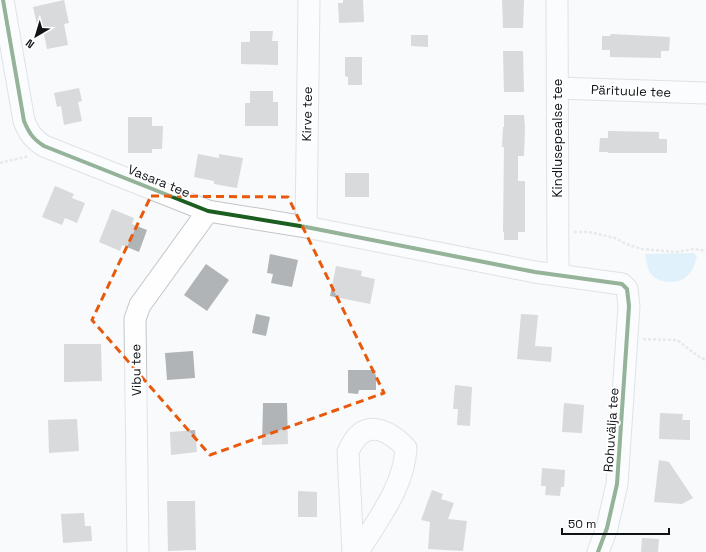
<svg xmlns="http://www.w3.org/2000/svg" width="706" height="552" font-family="'Space Grotesk',sans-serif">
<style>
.green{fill:#c3e7fd}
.building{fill:#b1b4b6}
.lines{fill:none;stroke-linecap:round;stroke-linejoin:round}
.minor-casing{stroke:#c3c6c8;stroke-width:23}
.path{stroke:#d4d5d6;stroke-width:2.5;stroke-dasharray:3 2;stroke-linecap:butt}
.minor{stroke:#fefeff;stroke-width:21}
.cycleway-casing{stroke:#fff;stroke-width:6}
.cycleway{stroke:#1b5e20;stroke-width:4}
.marked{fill:none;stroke:#e8590c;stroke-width:3;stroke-dasharray:8 5;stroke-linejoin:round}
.labels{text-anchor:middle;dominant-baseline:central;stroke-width:4;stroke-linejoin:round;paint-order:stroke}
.street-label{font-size:13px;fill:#0f1316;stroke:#fff}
</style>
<rect width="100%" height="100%" fill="#f8fafc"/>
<path class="green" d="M694 253 697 256C695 262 694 269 689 274 681 284 661 285 652 275 647 270 647 261 645 254Z"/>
<path class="building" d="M64 0 69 23 64 24 68 45 47 49 43 29H38L33 7Z
M343 0H363L364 22 339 23 338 3H343Z
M502 0H524L523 28H503Z
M250 31H273L272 41H278V65L241 64V42H250Z
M611 34 670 37 669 51H661V58L610 57V50H602V36H610Z
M411 35H428V47L411 46Z
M503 51H523L524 92H504Z
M345 57H362V85H348V77L345 76Z
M79 88 82 101 78 102 82 121 64 125 61 106 57 107 54 93Z
M250 91H273V102H278V126H245V103H250Z
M504 115H524L525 127 524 156H518V181H525V232H518V240H504V232H503L504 147H502L503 127H504Z
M128 117H152V126H163L162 149H152V153H128Z
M608 131 659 132V139H667V153H608V152H599L600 138H608Z
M198 154 219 158V154L243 158 237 188 214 184V181L194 177Z
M345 173H369V197H345Z
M55 186 74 194 72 198 85 203 77 223 65 218 62 225 42 217Z
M112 209 134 218 132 224 147 230 139 252 122 245 120 251 99 242Z
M270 254 298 260 292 287 271 283 273 274 267 273Z
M206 264 229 280 207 311 184 295Z
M336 266 362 271 361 276 375 279 370 304 330 296Z
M256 314 270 317 266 336 252 333Z
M521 314 538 315 535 346 552 347 551 362 517 359Z
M64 344H101L102 381 64 382Z
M193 351 195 378 167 380 165 353Z
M348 370H376V390H359L358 394 348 393Z
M455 385 472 387 470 426 457 425 458 409H453Z
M263 403H287L288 444 262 445Z
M564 403 584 405 582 433 562 432Z
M660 413 683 414 682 420H690V440L659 439Z
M77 419 79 451 49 453 48 420Z
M195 430 197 452 171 455 170 432Z
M659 460 669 462 693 498 682 504 654 502Z
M542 468 565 470 564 487H561L560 496 545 495 546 486H541Z
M432 490 443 494 441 499 454 503 448 519 467 521 463 551 428 549 430 522 421 520Z
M298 491 317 492V517H298Z
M167 501H195L196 550 168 551Z
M84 513 85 526H91L92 541 63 543 61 514Z
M642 538 659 539 658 552H641Z"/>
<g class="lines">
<defs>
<path id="minor" d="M3 0 24 121C29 133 33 139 44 146L208 211 306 227 535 272 622 284 627 289 629 306 617 484 607 528 598 552
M557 0 558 275
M557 88 706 93
M306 227 309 0
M138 552 135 319 140 305 208 211
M353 552 348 452C362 419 385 426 406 448 404 487 378 519 358 552"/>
</defs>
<use href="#minor" class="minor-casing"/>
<path class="path" d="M0 163 29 156
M574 232H589L615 238 626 244 642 249 676 252 694 249 706 251
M643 339 677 340 698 356 706 360"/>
<use href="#minor" class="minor"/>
<defs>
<path id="cycleway" d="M3 0 24 121C29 133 33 139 44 146L208 211 306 227 535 272 622 284 627 289 629 306 617 484 607 528 598 552"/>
</defs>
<use href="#cycleway" class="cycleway-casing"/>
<use href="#cycleway" class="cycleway"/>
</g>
<path d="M0 0H706V552H0ZM151 196 288 197 384 393 210 455 92 320Z" fill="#f8fafc" fill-opacity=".55" fill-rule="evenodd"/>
<path class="marked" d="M151 196 288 197 384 393 210 455 92 320Z"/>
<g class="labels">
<g class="street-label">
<text transform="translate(631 91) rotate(2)">Pärituule tee</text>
<text transform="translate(307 114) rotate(-89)">Kirve tee</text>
<text transform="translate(557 138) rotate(-90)">Kindlusepealse tee</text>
<text transform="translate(159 181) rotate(22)">Vasara tee</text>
<text transform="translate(136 370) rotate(-91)">Vibu tee</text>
<text transform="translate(611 430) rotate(-86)">Rohuvälja tee</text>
</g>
</g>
<g transform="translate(36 36) rotate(218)" stroke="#ffffff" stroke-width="3" paint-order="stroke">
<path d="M0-3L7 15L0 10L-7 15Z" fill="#0f1316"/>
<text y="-6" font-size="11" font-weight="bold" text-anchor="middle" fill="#0f1316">N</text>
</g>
<path d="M562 528v6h107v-6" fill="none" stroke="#0f1316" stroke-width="2"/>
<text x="568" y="528" font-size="12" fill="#0f1316" stroke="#ffffff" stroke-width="3" paint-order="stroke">50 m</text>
</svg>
